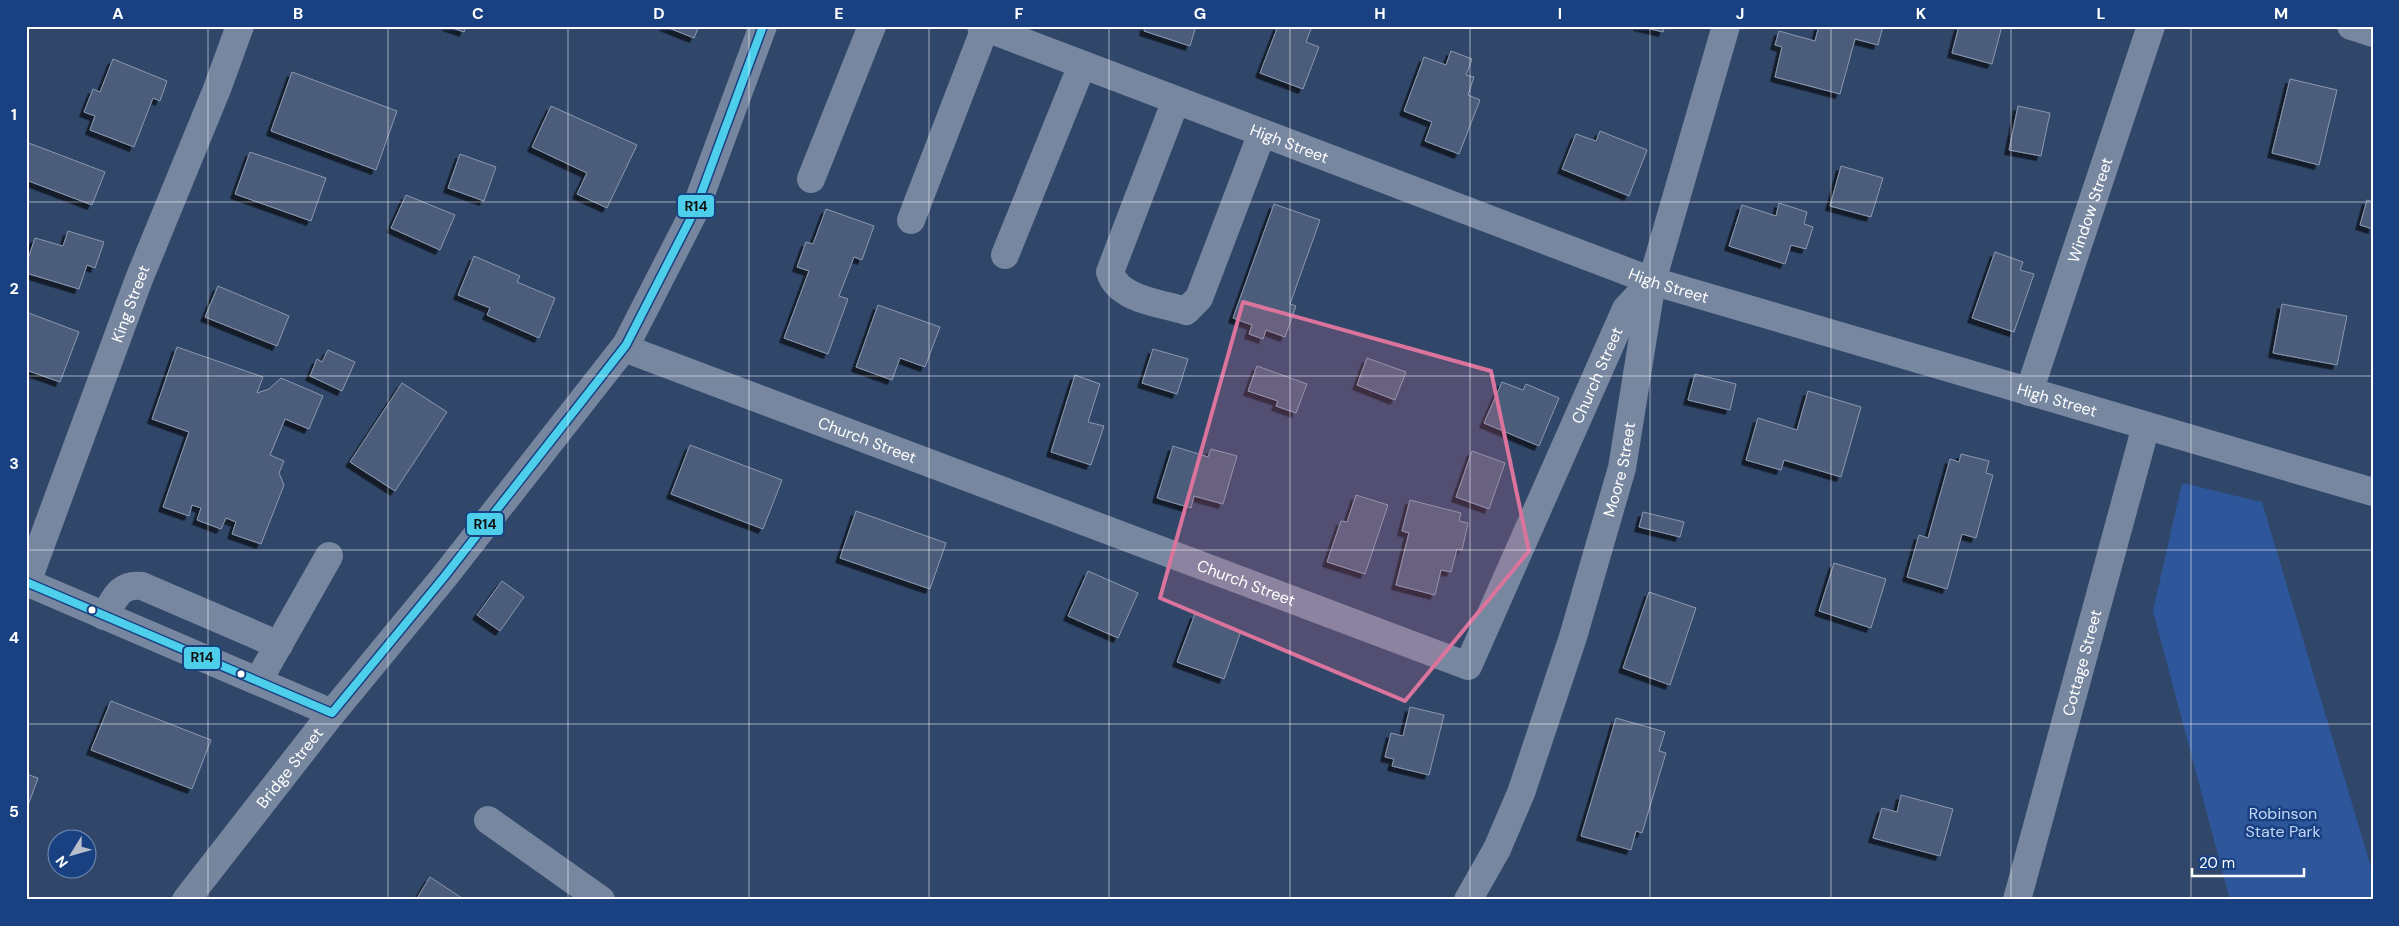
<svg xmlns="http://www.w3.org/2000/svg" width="2399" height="926" font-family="'DM Sans',sans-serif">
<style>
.green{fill:#2d579a}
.building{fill:#4b5d7a;stroke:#8b98ae;filter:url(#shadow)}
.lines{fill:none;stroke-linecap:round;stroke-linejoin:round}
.minor{stroke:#7787a0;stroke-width:28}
.major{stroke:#76869e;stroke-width:28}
.bus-1-casing{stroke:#194182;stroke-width:11}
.bus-1{stroke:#4dcfeb;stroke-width:8}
.marked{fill:#da749d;fill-opacity:0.2;stroke:#da749d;stroke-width:4;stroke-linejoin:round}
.grid{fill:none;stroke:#fff;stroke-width:1;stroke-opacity:0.55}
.bus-dot{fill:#fff;stroke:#194182;stroke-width:2}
.labels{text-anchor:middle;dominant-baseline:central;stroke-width:5;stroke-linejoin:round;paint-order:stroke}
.street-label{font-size:16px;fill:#fff;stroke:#194182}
.park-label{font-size:16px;fill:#c2d7f8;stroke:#194182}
.line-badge{stroke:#194182;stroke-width:2}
.pale-badge-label{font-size:14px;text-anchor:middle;font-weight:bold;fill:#111}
.neatline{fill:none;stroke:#fff;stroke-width:2}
.grid-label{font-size:16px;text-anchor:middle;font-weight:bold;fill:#fff}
</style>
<defs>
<filter id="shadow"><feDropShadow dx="-4.5" dy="4.5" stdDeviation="0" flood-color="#0009"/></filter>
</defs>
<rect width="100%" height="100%" fill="#31476a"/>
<path class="green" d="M2182 483 2262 502 2373 874V900H2230L2153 611Z"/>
<path class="building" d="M447 26H466L464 32Z
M664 26H699L694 38Z
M1145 26H1196L1190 46 1144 31Z
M1278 26H1306L1311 29 1306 42 1319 47 1303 89 1260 73Z
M1638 26H1665L1663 32Z
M1819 26H1883L1878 45 1855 39 1840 94 1775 77 1782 47 1775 45 1779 31 1815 41Z
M1959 26H2002L1992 64 1952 53Z
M1451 51 1472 59 1466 75 1474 77 1468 95 1480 100 1459 154 1425 141 1432 122 1404 111 1424 57 1446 65Z
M113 59 167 81 160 101 153 98 134 147 90 130 95 116 84 112 93 89 100 92Z
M292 72 397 111 376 170 271 131Z
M2290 79 2337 90 2319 165 2272 153Z
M551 106 637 145 607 208 577 194 587 173 532 147Z
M2018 106 2050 113 2041 156 2009 150Z
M1600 131 1647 150 1629 196 1562 169 1576 134 1596 141Z
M26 142 105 172 92 205 26 180Z
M250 152 326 178 311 221 235 194Z
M460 154 496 167 484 201 448 188Z
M1841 166 1883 178 1871 217 1830 206Z
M406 195 455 215 440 250 391 228Z
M2367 200 2373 202V229L2360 225Z
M1779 203 1807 212 1804 224 1813 227 1806 249 1791 245 1785 264 1729 246 1742 205 1776 216Z
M1274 204 1320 220 1290 304 1296 306 1285 337 1266 330 1263 339 1249 334 1252 325 1233 318Z
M826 209 874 226 862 260 854 257 839 296 848 299 828 354 784 338 809 271 797 267 806 242 813 244Z
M68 231 104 242 95 268 87 265 79 289 26 273V265L35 238 63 246Z
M1995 252 2023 262 2020 270 2034 274 2014 332 1972 318Z
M474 256 520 276 517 282 555 298 539 338 487 315 490 308 458 295Z
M218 286 289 316 277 346 205 317Z
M2282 304 2347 316 2337 365 2273 353Z
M878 305 940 327 925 367 900 358 892 380 856 367Z
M26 312 79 332 60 382 26 370Z
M177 347 263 377 257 393 269 389 281 378 323 396 309 429 285 419 270 455 284 461 279 473 284 485 261 544 232 534 236 522 226 518 221 529 197 520 201 508 192 505 189 516 163 507 189 432 152 419Z
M1153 349 1188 359 1177 394 1142 383Z
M328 350 355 362 342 391 310 376 317 359 322 362Z
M1367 358 1406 372 1395 400 1357 385Z
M1257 366 1307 384 1296 413 1276 406 1278 401 1248 391Z
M1695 374 1736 384 1730 410 1688 400Z
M1075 375 1100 384 1088 422 1104 426 1091 465 1051 452Z
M1502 382 1523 390 1526 384 1559 398 1539 446 1484 423Z
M402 383 447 412 395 491 350 462Z
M1808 391 1861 407 1841 477 1784 460 1781 470 1746 460 1758 418 1797 430Z
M690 445 782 480 763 529 671 494Z
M1173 446 1208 457 1211 449 1237 456 1223 504 1194 496 1191 508 1157 498Z
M1472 451 1505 463 1489 509 1456 497Z
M1961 454 1989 461 1986 473 1993 475 1976 538 1962 534 1947 589 1907 577 1919 535 1928 538 1950 459 1959 462Z
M1356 495 1388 505 1365 574 1327 562 1341 521 1347 522Z
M1410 500 1461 513 1459 521 1468 523 1462 550 1457 549 1451 572 1441 570 1435 595 1396 585 1409 533 1402 531Z
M856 511 946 543 930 589 840 558Z
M1643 512 1684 522 1680 537 1639 527Z
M1834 563 1886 579 1871 628 1819 611Z
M1088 571 1138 593 1118 638 1068 616Z
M502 581 524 597 500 631 477 615Z
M1649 592 1696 608 1670 685 1623 668Z
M1195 614 1241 631 1224 679 1177 662Z
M111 701 211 740 192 789 91 750Z
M1410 707 1444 715 1429 775 1392 766 1394 759 1385 757 1391 733 1403 736Z
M1616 718 1665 732 1659 751 1666 753 1642 833 1636 831 1631 850 1581 836Z
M26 774 38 778 26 811Z
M1901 795 1953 809 1940 856 1873 838 1882 808 1897 812Z
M430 877 465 900H416Z"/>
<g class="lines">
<g class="minor">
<path id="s1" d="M981 26 1652 281 2373 492"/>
<path d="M2351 26 2373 33"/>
<path d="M1176 100 1110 272C1118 300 1162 303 1186 311L1199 298 1262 133"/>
<path d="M811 179 872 26"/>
<path d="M911 220 985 28"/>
<path d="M1005 255 1082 65"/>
<path id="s2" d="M624 348 1468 666 1626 309 1652 281"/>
<path id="s3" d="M2029 392 2151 26"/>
<path d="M26 582 332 713"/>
<path id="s4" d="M26 585 139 279 217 89 240 26"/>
<path d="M104 616C115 599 119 583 142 586L279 645"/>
<path d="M258 681 329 556"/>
<path d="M488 820 601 900"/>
<path id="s5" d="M1468 900 1497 849 1521 793 1573 637 1622 468 1652 281 1726 26"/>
<path id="s6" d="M2017 900 2146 426"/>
</g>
<path class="major" id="s7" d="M186 900 332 713 444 577 626 345 695 210 763 26"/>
<defs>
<path id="bus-1" d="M26 582 332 713 444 577 626 345 695 210 763 26"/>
</defs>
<use href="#bus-1" class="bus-1-casing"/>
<use href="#bus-1" class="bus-1"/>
</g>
<path class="marked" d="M1243 302 1491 371 1529 551 1405 701 1160 598Z"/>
<path class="grid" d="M208 26V900M388 26V900M568 26V900M749 26V900M929 26V900M1109 26V900M1290 26V900M1470 26V900M1650 26V900M1831 26V900M2011 26V900M2191 26V900M26 202H2373M26 376H2373M26 550H2373M26 724H2373"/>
<g class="bus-dot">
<circle cx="92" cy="610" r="4.5"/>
<circle cx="241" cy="674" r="4.5"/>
</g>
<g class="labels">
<g class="street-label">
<text stroke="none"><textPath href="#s1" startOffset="330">High Street</textPath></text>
<text stroke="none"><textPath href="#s3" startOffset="192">Window Street</textPath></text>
<text stroke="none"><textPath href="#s1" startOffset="735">High Street</textPath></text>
<text stroke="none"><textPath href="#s4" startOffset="300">King Street</textPath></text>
<text stroke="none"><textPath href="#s2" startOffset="1220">Church Street</textPath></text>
<text stroke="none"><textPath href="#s1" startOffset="1140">High Street</textPath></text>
<text stroke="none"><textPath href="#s2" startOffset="260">Church Street</textPath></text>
<text stroke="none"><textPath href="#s5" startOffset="458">Moore Street</textPath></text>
<text stroke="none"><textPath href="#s2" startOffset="665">Church Street</textPath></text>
<text stroke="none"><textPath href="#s6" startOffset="246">Cottage Street</textPath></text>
<text stroke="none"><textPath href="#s7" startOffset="168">Bridge Street</textPath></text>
</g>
<g class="park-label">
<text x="2283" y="813">Robinson<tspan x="2283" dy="18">State Park</tspan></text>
</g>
</g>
<g class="line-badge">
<rect x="677" y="194" width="38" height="24" rx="5" fill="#4dcfeb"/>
<rect x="466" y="512" width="38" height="24" rx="5" fill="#4dcfeb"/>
<rect x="183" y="646" width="38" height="24" rx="5" fill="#4dcfeb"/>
</g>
<g class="pale-badge-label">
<text x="696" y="211">R14</text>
<text x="485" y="529">R14</text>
<text x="202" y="662">R14</text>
</g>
<rect width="2399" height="926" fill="none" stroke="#194182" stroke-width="55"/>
<g transform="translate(72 854) rotate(233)"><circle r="24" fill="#194182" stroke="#758db4"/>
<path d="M0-4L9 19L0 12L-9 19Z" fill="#b7bfcb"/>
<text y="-8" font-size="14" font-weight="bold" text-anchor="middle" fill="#ffffff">N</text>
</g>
<path d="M2192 868v8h112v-8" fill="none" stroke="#ffffff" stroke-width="2.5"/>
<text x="2199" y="868" font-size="15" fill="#ffffff" stroke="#194182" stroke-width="4" paint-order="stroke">20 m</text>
<rect x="28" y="28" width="2344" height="870" class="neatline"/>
<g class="grid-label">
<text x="118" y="19">A</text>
<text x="298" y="19">B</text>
<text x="478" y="19">C</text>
<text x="659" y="19">D</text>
<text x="839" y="19">E</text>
<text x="1019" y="19">F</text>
<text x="1200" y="19">G</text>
<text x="1380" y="19">H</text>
<text x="1560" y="19">I</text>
<text x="1740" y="19">J</text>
<text x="1921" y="19">K</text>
<text x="2101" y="19">L</text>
<text x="2281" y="19">M</text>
<text x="14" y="120">1</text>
<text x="14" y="294">2</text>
<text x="14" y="469">3</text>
<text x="14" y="643">4</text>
<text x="14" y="817">5</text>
</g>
</svg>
